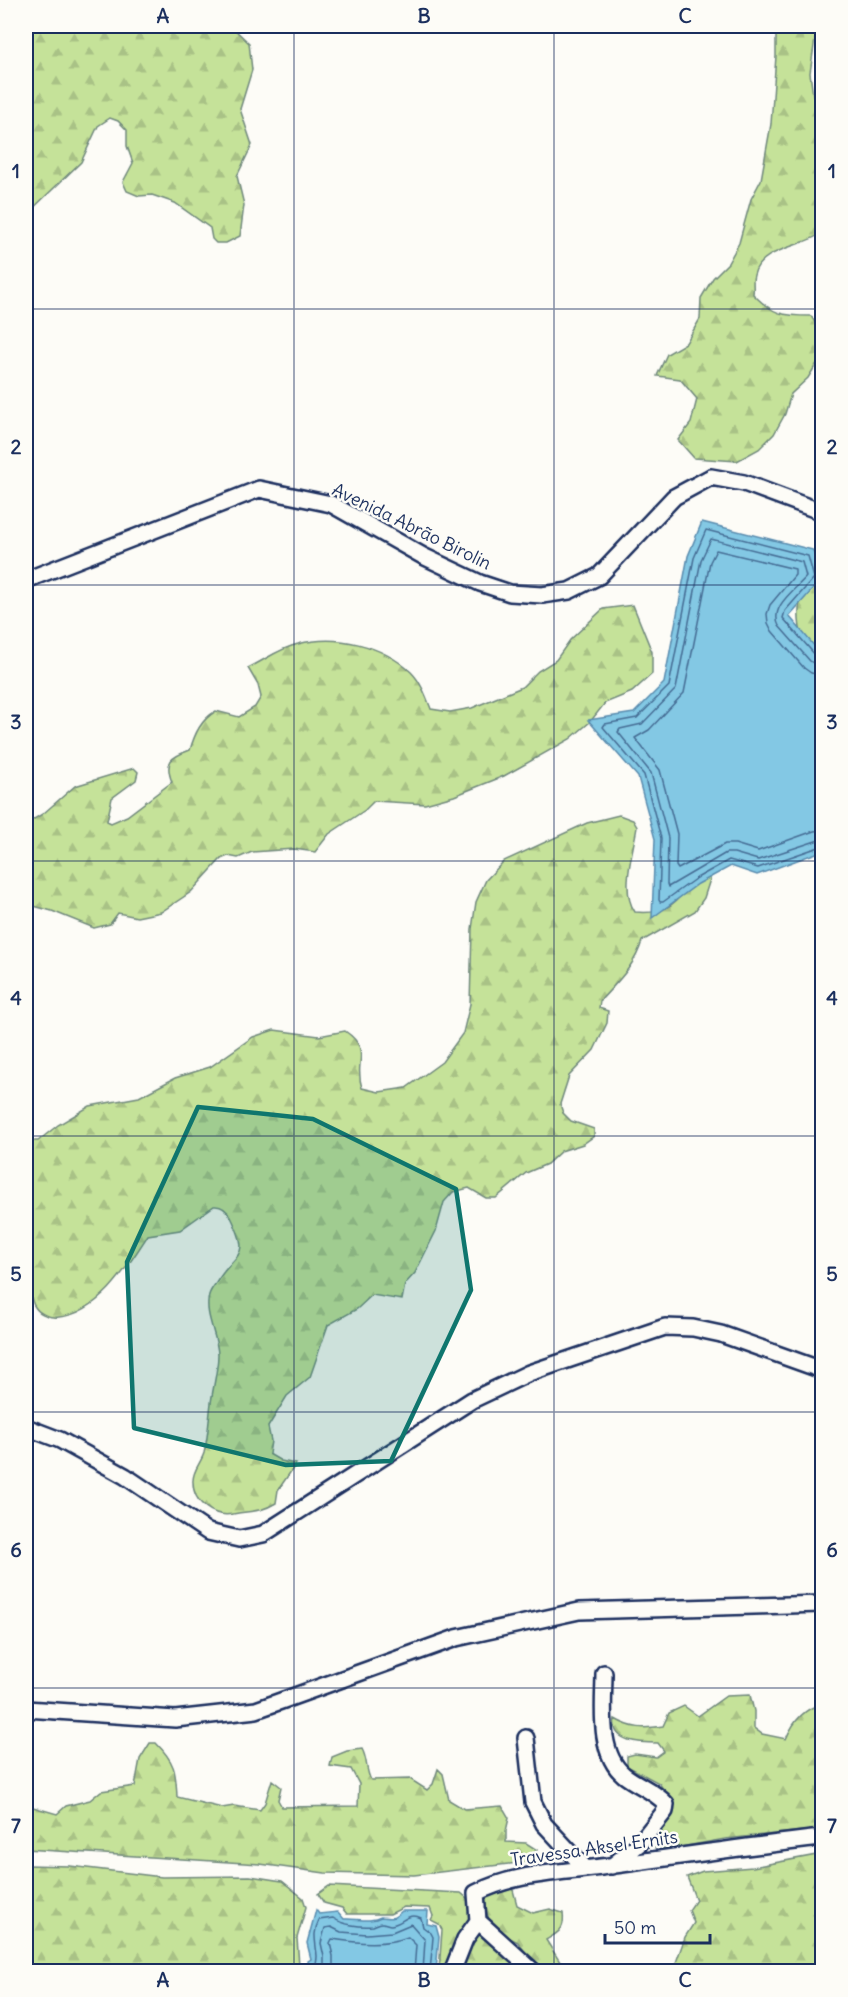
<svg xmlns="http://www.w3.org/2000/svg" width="848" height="1997" font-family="Delius,sans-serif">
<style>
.forest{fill:url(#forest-firs);stroke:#70887c;stroke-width:1.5}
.water{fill:#83c8e4;stroke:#598bae;stroke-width:1.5}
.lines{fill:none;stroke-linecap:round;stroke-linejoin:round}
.shore{stroke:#456c94;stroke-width:1.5}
.street-casing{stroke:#1b2f5e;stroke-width:20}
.street{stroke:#fdfcf7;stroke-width:15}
.marked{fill:#0f766e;fill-opacity:0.2;stroke:#0f766e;stroke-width:4.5;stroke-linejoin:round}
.grid{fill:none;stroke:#1b2f5e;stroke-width:1.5;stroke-opacity:0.55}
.labels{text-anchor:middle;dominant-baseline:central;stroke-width:5;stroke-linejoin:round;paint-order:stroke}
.street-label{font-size:18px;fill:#1b2f5e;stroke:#fdfcf7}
.neatline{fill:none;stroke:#1b2f5e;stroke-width:2}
.grid-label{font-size:20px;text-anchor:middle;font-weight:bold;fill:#1b2f5e}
</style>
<defs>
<pattern id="forest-firs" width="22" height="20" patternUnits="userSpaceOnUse" patternTransform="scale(1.5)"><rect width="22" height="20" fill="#c5e299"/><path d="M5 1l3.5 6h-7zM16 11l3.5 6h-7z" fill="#a9c286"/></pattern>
</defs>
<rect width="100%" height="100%" fill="#fdfcf7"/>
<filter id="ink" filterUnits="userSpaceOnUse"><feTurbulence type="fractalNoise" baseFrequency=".0167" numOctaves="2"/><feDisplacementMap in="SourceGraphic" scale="12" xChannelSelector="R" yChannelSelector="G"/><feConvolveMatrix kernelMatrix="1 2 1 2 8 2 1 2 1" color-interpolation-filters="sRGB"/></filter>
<g filter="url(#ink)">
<path class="forest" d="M26 26H231L249 43 252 70 240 109 252 145 237 176 244 205 240 236 226 243H216L212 239 210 228 175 203 152 195 139 196 127 191 123 182 133 163 127 146V130L118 121 110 118 98 126 81 162 26 215Z
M776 26H817L810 73 813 95 822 128V233C803 247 760 248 754 275 752 280 754 288 753 294 773 315 783 316 811 316L822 333 821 357 808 378 791 394 785 414 774 434 759 449 737 461 694 458 678 440 691 423 697 399 680 379 657 376 667 354 686 343 700 319 701 298 713 278 728 263 739 243 751 199 761 180 771 124 776 56Z
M822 562V692C808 653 787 620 807 579 811 571 814 565 822 562Z
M633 605 652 652V674L632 692 605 703 590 722 570 739 504 776 454 796 425 804 374 801 365 810 329 834 315 852 294 849 252 852 238 858 228 856 221 859 191 892 161 912 137 917 118 913 110 924 94 928 52 911 26 904V824L44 813 75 786 134 768 138 772 136 780 112 798 107 821 111 823 127 816 172 782C164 761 171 757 190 750 195 733 201 720 216 711L239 717 255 707 261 697 258 685 248 668C265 660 280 648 298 644 337 634 382 645 411 672 421 682 426 696 431 709L450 712 472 708 522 687 538 671 556 660 570 640 603 609Z
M619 815 633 820 637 827C633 852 620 891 635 912 672 916 681 896 700 871L713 870 704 898 695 911 642 941C635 966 617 982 600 1001L599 1008 608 1011 607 1023 594 1050 569 1076 560 1104 563 1113 571 1121 594 1129V1136L583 1144 561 1151 547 1164 526 1173 496 1198H486L469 1188 453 1192 444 1202 436 1231 415 1273 405 1284 402 1300 372 1295 357 1309 328 1325 310 1377 287 1396 268 1427 271 1441 269 1454 281 1461 296 1464 278 1490 276 1503C259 1513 253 1510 233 1514 214 1518 193 1503 193 1482 192 1471 201 1463 204 1453 208 1438 209 1419 211 1403 213 1387 218 1370 218 1354 217 1334 204 1315 209 1295 210 1291 213 1287 216 1283 236 1250 252 1260 231 1217 227 1210 222 1205 214 1206L180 1230 148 1235C128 1266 100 1313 59 1317 51 1318 40 1315 35 1307 30 1301 30 1288 28 1280L26 1278V1141H38L58 1125 90 1106 139 1097 175 1078 210 1067 253 1037 274 1030 319 1036 345 1031C373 1050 353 1062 362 1088L379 1092 406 1088 442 1062 463 1033 470 1004 472 929 476 902 486 880 504 861 587 823Z
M750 1695 754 1711V1728L762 1734 786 1739C793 1722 805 1708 822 1704V1829L725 1839 675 1848H655L652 1840 669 1819 673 1803 659 1783 627 1766V1756L635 1754 656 1757 664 1751 658 1743C642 1743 610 1743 615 1719 632 1729 644 1729 663 1726L669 1713 684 1706 698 1716 726 1696Z
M150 1743H156C175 1762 176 1771 177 1797L222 1808 234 1806 260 1810 265 1803 272 1780 281 1787 278 1800 282 1807 358 1806 359 1784 351 1769 330 1766 332 1757 347 1751 362 1749C368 1760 365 1769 371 1780L410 1779 427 1790 433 1784 438 1769 443 1774 449 1800 464 1809 502 1806 509 1818 506 1831V1842L526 1843 537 1850 526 1862 414 1875 325 1873 260 1864 26 1849V1805L57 1814 66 1806 90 1800 101 1791 135 1786 140 1759Z
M822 1854V1971H673L685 1937 694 1923 689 1910 696 1900 687 1877 703 1871 753 1867Z
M26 1865 70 1866 162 1877 250 1876 282 1881 303 1898 306 1907 297 1938 299 1965 302 1970 309 1971H26Z
M329 1886 461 1893 468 1899 472 1913 450 1971H439L442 1930 439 1924 431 1920 433 1916 430 1908 404 1907 390 1914H347L342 1908 324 1903 318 1894Z
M502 1886 513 1890 517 1905 533 1913 550 1909 563 1913C565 1930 559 1932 546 1940L560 1962 580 1971H546L531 1960 518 1942 492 1929 486 1910 485 1898 493 1890Z
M477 1930 525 1972H458Z"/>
<path class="water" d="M702 522 813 550 821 580 789 616 822 655V851L757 875 731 866 698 884 652 918 655 839 638 777 588 720 634 713 664 683 688 556Z
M316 1910 319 1914 338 1912 344 1919C356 1918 370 1923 381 1917 393 1918 392 1920 402 1911H428L427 1924 436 1926 439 1937 436 1971H314L309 1968 308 1961 311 1959 307 1943Z"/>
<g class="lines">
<path class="shore" d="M822 658 816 656 783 618 785 611 814 578 808 556 706 530 694 558 669 686 637 718 605 724 603 727 644 775 661 838 659 900 660 902H663L695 879 729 860 758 868 822 846
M822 666 816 665 810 661 779 626C769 607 795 590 806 577L802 562 711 539 701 560 676 689 642 724 620 729 618 732 651 773 668 838 667 884 668 887 726 853H734L758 860 822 839
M822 675 811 673 804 668 772 631 768 623 767 614 770 605 795 575V569L716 550 710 562 684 693 649 730 635 738 660 770 677 834 676 866 678 869 725 844H735L758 851 814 831 822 830
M316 1972C315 1966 317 1962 317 1956 316 1942 312 1934 319 1920L333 1918C343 1925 360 1927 373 1926 376 1925 379 1923 382 1923 385 1923 388 1925 391 1925 403 1924 408 1911 421 1918L423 1927 431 1933 433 1937 430 1972
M324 1972V1957L321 1943 325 1928 331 1927 341 1932 367 1934 392 1932 411 1924 425 1940 423 1972
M333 1972V1956L330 1943 332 1939C356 1943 385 1946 408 1937L416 1945 414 1972"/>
<defs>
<path id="street" d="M26 580 259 489 331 504 423 556 480 583 510 593 542 595 569 591 599 576 674 497 711 477 744 483 822 512
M26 1427 60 1440 125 1476 208 1532 239 1539 263 1534 472 1400 529 1373 665 1327 693 1328 721 1334 822 1370
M604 1673C604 1704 597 1753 624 1775 638 1786 655 1791 666 1804L665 1811 639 1844 612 1866
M26 1709 175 1719 256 1710 456 1638 579 1611 822 1604
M526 1738 533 1802 544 1824 586 1869
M452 1972 465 1939 478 1921
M534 1972 478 1921 476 1893C515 1873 558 1873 601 1867 675 1857 748 1846 822 1838"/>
</defs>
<use href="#street" class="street-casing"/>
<use href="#street" class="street"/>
</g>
</g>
<path class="marked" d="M198 1107 313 1119 456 1189 471 1290 391 1461 286 1465 134 1428 127 1262Z"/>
<path class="grid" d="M294 26V1972M554 26V1972M26 309H822M26 585H822M26 861H822M26 1136H822M26 1412H822M26 1688H822"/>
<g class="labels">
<g class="street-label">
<text transform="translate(412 526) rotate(26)">Avenida Abrão Birolin</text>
<text transform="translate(594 1848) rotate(-8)">Travessa Aksel Ernits</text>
</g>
</g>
<rect width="848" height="1997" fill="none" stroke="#fdfcf7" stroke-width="66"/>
<path d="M605 1934v9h105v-9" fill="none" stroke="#1b2f5e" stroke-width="3"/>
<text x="614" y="1934" font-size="18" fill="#1b2f5e" stroke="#fdfcf7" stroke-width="4.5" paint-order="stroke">50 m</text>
<rect x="33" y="33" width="782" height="1931" class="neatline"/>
<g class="grid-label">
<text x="163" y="23">A</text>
<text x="424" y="23">B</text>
<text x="685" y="23">C</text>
<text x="16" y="178">1</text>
<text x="832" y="178">1</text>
<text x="16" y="454">2</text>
<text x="832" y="454">2</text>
<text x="16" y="729">3</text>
<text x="832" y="729">3</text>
<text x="16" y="1005">4</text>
<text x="832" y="1005">4</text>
<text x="16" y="1281">5</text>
<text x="832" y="1281">5</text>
<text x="16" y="1557">6</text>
<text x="832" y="1557">6</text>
<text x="16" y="1833">7</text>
<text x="832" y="1833">7</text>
<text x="163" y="1987">A</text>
<text x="424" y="1987">B</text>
<text x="685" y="1987">C</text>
</g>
</svg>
